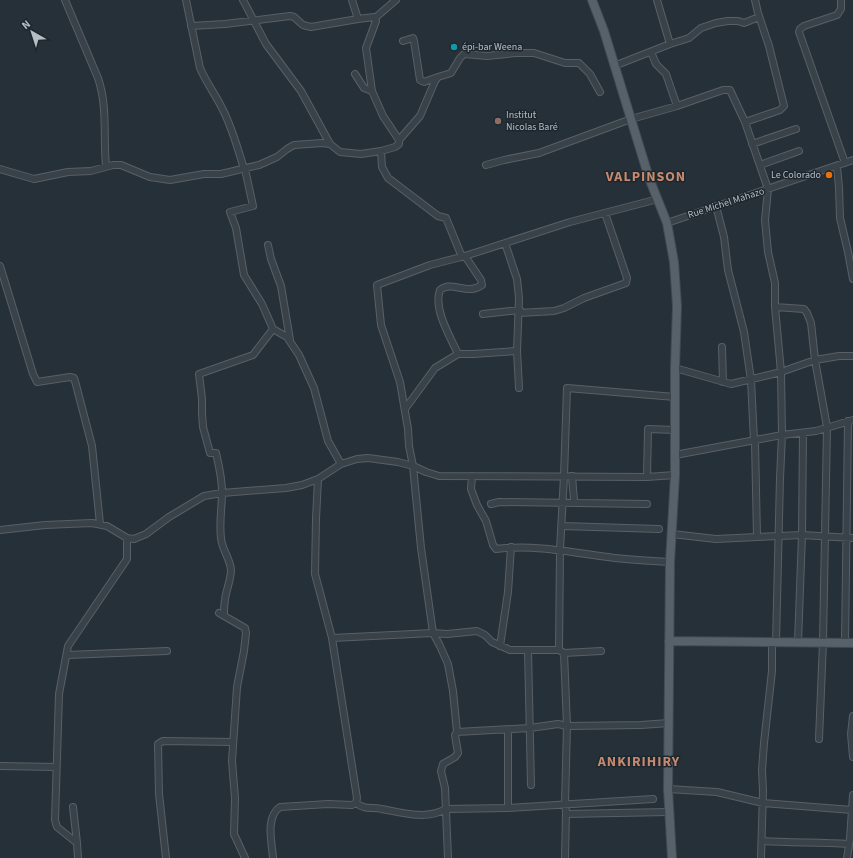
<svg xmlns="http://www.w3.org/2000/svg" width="853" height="858" font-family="'Source Sans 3',sans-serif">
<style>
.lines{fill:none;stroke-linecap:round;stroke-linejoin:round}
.minor-casing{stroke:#576067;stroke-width:8}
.major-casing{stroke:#424b52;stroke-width:10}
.minor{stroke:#394249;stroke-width:6}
.major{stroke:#576169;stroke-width:8}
.culture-dot{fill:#0f9aa8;stroke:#1e272e;stroke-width:1.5}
.education-dot{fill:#8d6e63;stroke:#1e272e;stroke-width:1.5}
.food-dot{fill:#e8710a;stroke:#1e272e;stroke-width:1.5}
.labels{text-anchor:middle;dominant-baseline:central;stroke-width:3;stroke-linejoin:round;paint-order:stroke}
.poi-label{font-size:10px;fill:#b5bdc5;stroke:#1e272e;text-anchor:start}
.street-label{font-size:10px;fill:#b5bdc5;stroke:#1e272e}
.district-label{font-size:14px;font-weight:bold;letter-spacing:1px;fill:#c68a6e;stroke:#1e272e}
</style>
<rect width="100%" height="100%" fill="#263039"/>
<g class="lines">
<defs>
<path id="minor" d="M65 0 98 78C108 107 103 137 106 166
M186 0 200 68C206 82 215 94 222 108 232 127 238 149 244 169
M243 0 266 44 301 91 330 144
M352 0 358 19
M657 0 670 44
M841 0V9L837 15 804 26 800 29 799 32 845 163
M375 18 396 0
M403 41 413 38 414 41 420 80 424 82 438 77
M651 52 656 64 666 74 677 106
M614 66 670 44 689 38 701 28 716 23 728 21H738L744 23 759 17
M355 74 364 88 372 91
M745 122 780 110 784 106 769 46 758 13 755 0
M399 140 420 116 435 81 438 77 451 73 460 58 464 54 487 56 516 53H534L565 63H579L590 74 600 92
M752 144 796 129
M381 151 382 167 388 178 438 216 446 218 462 257
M486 165 504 160 539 153 631 119 677 106 723 90H730L745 122 768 189 765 220 768 252 775 283V307L781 372 782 435 780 478 776 642
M760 165 799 151
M837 166 839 188 840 218 848 252 853 279
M0 169 34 179 68 172 91 171 113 165H121L150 177 170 180 204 174H221L259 165 277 157 287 149 294 145 322 143 330 144 340 152 361 154 381 151 395 147 399 144V140L383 116 372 91 366 48 376 21 374 17 358 19 311 27 303 25 294 17 290 16 225 24 191 26
M245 169 253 206 230 212 236 228 244 275 262 304 273 329 287 337 299 355 314 388 328 441 341 464
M716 206 724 237 728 270 744 332 751 380 754 441
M667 223 853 160
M505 243 517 279 519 298 517 351 519 388
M268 245 271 259 281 286 290 340
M0 266 33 374 37 382 70 377 74 378 75 381 92 446 100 524
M775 307 804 309 807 313 811 323 815 360 827 427 823 642 819 739
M519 313 554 311 564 308 584 298 626 283 627 278 605 213
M483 314 520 310
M722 347 723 382
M458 354C450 336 433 309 440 290 452 280 467 296 482 285L481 280 465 256
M675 368 731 384 781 372 815 360 839 356H853
M405 409 435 368 458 354H473L517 351
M675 455 782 435 816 431 853 420
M472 476 471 489 477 505 486 521 493 545 496 549C535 544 575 553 615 558 633 560 651 561 670 562
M572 476 574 500
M647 477 648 429 675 430
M491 504 499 502 647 504
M562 526 659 529
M0 530 45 525 92 523 107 526 127 538 134 539 146 534 169 517 204 496 222 493 286 488 302 485 318 479 341 464 357 459 368 458 398 462 413 466 426 472 439 476 647 477 675 475
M672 534 716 539 757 537 755 441
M757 537 802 535 853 538
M219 613 245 628 246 633 244 651 237 687 232 761 235 798 234 834 245 858
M224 615C224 610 224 605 225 600 226 590 231 580 231 570 230 558 222 550 221 538 219 522 222 508 222 492 222 478 219 466 216 453H210L203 427 202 413V399L199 374 253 355 273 329
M332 638 433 633 447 634 477 631 485 635 492 642 510 650H559L564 653 601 651
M798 642 802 535 803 433
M845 643 848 421
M500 646 508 592 511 547
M528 650 531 785
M559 650 560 550 564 476 567 388 675 397
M564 653 567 726 565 804 566 812 565 858
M67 655 167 651
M853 716 851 734 853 757
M508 730V808
M457 732 530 728 558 724 567 726 641 725 669 723
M0 766 56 767
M668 789 717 792 763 803 852 810
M356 803C367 811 371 806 382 809 403 813 426 820 446 809L508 808 653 799
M73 807 77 843
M566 814 668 812
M762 841C791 843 820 842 849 844
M78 858 77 843 57 827 55 820 59 694 68 646 127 559V538
M166 858 159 794 158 744 163 741 233 742
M273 858C272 843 265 817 280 807L328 804 352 805 356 803 357 798 332 638 315 574 316 519 318 479
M448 858 445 788 441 771 443 764 455 757 458 753 455 735 457 732 453 691 448 664 440 646 433 633 421 548 413 466 409 446 408 429 400 382 381 325 377 285 430 265 465 256 570 222 658 199
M761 858 763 791 762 770 764 743 772 671V642
M847 858 850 839 853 795"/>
<path id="major" d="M592 0 604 31 649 178 667 223 674 262 677 306 675 368V475L670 562 668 789 672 858
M669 641 853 643"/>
</defs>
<use href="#minor" class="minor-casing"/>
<use href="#major" class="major-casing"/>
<use href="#minor" class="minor"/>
<use href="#major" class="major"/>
</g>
<circle class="culture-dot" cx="454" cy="47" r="4"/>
<circle class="education-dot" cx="498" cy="121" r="4"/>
<circle class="food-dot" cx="829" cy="175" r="4"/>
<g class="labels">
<g class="poi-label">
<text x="462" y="47">épi-bar Weena</text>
<text x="506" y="115">Institut<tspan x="506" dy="12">Nicolas Baré</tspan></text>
<text x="821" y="175" text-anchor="end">Le Colorado</text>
</g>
<g class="street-label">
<text transform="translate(726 203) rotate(-18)">Rue Michel Mahazo</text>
</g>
<g class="district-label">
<text x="646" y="177">VALPINSON</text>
<text x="639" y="762">ANKIRIHIRY</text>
</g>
</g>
<g transform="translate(32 32) rotate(321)" stroke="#1e272e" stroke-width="3" paint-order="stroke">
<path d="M0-3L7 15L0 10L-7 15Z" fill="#b5bdc5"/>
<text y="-6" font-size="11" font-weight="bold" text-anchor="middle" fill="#b5bdc5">N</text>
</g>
</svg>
